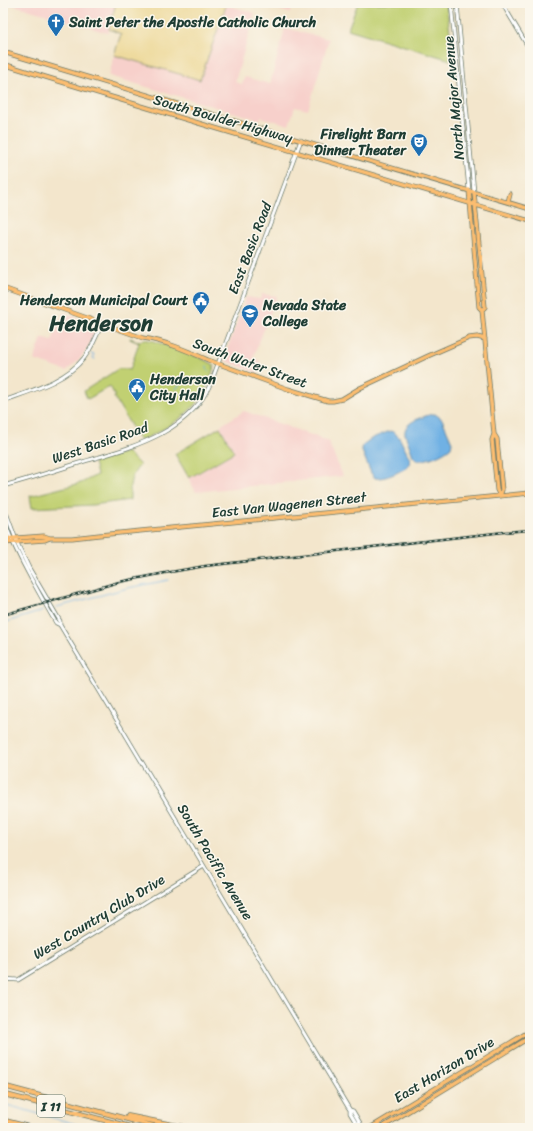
<svg xmlns="http://www.w3.org/2000/svg" width="533" height="1131" font-family="Sriracha,sans-serif">
<style>
.built{fill:#f7d0cb}
.green{fill:#c1d072;stroke:#708653}
.sand{fill:#eeda9e;stroke:#868c69}
.water{fill:#70b1e4;stroke:#48778c}
.lines{fill:none;stroke-linecap:round;stroke-linejoin:round}
.stream{stroke:#70b1e4;stroke-width:1}
.minor-casing{stroke:#697869;stroke-width:4.5}
.major-casing{stroke:#697869;stroke-width:5}
.highway-casing{stroke:#697869;stroke-width:5.5}
.minor{stroke:#fff;stroke-width:3}
.major{stroke:#fcbd6f;stroke-width:3.5}
.highway{stroke:#fcbd6f;stroke-width:4}
.rail-casing{stroke:#1f3d34;stroke-width:2.5}
.rail{stroke:#fbf7ec;stroke-width:1;stroke-dasharray:3;stroke-linecap:butt}
.labels{text-anchor:middle;dominant-baseline:central;stroke-width:3;stroke-linejoin:round;paint-order:stroke}
.shield{fill:#fbf7ec;stroke:#61756b;stroke-width:1}
.shield-label{font-size:13px;font-weight:bold;fill:#1f3d34}
.poi-label{font-size:14px;font-weight:bold;fill:#1f3d34;stroke:#fbf7ec;text-anchor:start}
.street-label{font-size:14px;fill:#1f3d34;stroke:#fbf7ec}
.town-label{font-size:22px;font-weight:bold;fill:#1f3d34;stroke:#fbf7ec}
</style>
<rect width="100%" height="100%" fill="#fbf7ec"/>
<filter id="ink" filterUnits="userSpaceOnUse"><feTurbulence type="fractalNoise" baseFrequency=".025" numOctaves="2"/><feDisplacementMap in="SourceGraphic" scale="8" xChannelSelector="R" yChannelSelector="G"/><feConvolveMatrix kernelMatrix="1 2 1 2 8 2 1 2 1" color-interpolation-filters="sRGB"/></filter>
<filter id="wash" filterUnits="userSpaceOnUse"><feTurbulence type="fractalNoise" baseFrequency=".012" numOctaves="4" result="noise"/><feDisplacementMap in="SourceGraphic" scale="16" xChannelSelector="R" yChannelSelector="G"/><feGaussianBlur stdDeviation="0.9" result="paint"/><feColorMatrix in="noise" values="0 0 0 0 0 0 0 0 0 0 0 0 0 0 0 0 0 1.4 0 .05"/><feComposite in="paint" operator="in"/></filter>
<g filter="url(#wash)">
<rect width="100%" height="100%" fill="#f3e6cc"/>
<path class="built" d="M7 3H116L108 33Z
M255 3H293L290 13Z
M227 5 255 13 235 82 242 84 245 77 270 84 285 28 329 39 308 110 295 107 289 125 261 117 260 120 109 76 114 55 200 80Z
M262 294 277 296 253 358 260 361 258 373 226 361 224 358 246 297 260 299Z
M63 313H66L69 315 96 324 97 326 92 340 87 349 79 360 66 371 34 360 42 338 52 341Z
M244 411 328 441 343 476 196 492 175 454Z"/>
<path class="green" d="M358 3H446L454 61 348 29Z
M130 338 140 342 143 339 154 341 198 357 213 364 214 366C205 407 176 424 140 441L114 397 115 396 110 386 88 399 87 398 84 391 118 369H126L130 370 139 343 130 339Z
M220 427 234 452 189 478 175 454Z
M127 452 140 465C129 478 130 483 130 500L92 505 32 508 30 496 81 483 97 475 94 462Z"/>
<path class="sand" d="M116 3H227L200 80 114 55 121 34 109 29Z"/>
<path class="water" d="M432 414H435L442 419 452 442 451 447C445 453 425 462 417 460L413 456 405 434C403 422 423 417 432 414Z
M390 431 393 432 399 437 410 459 409 465C403 471 383 480 375 478L371 473 362 451C361 440 381 435 390 431Z"/>
<g class="lines">
<path class="stream" d="M91 354 94 355 93 358 95 359
M207 366V368L209 372
M173 393 179 385
M57 607 128 588 168 580
M3 623 43 611
M3 1104 90 1128"/>
</g>
</g>
<g filter="url(#ink)">
<g class="lines">
<defs>
<path id="minor" d="M451 3 469 190
M457 3 474 192
M502 3 530 50
M3 401C30 391 65 382 84 358 92 348 97 336 102 323
M3 486C29 479 54 471 79 463 129 448 191 434 212 380L301 140
M3 508 5 514 7 515 18 545 29 568 60 621V625L348 1107 350 1110V1113L359 1128
M5 514C0 528 47 607 56 623L60 625
M3 979 18 980 204 866
M350 1110 353 1111 363 1128"/>
<path id="major" d="M3 52 530 209
M3 64C178 118 354 169 530 221
M469 190 479 307 482 310 494 434 497 439 499 461 502 490 500 496
M474 192 485 307 482 310
M508 202 510 194
M3 288 143 338C165 341 188 351 208 360L288 389 328 401H333L342 399 360 388 428 356 469 338 477 337 485 339
M494 434 492 440 497 490 500 496
M3 539 44 536 50 538
M3 543 45 540 50 538H72L99 535 530 493
M3 1120 34 1128
M3 1124 17 1128
M370 1128 530 1031
M381 1128 530 1037"/>
<path id="highway" d="M3 1086 161 1128
M3 1094 135 1128
M128 1116 189 1128"/>
</defs>
<use href="#minor" class="minor-casing"/>
<use href="#major" class="major-casing"/>
<use href="#highway" class="highway-casing"/>
<use href="#minor" class="minor"/>
<use href="#major" class="major"/>
<use href="#highway" class="highway"/>
<defs>
<path id="rail" d="M3 615 119 582 165 573 205 566 504 532 530 530"/>
</defs>
<use href="#rail" class="rail-casing"/>
<use href="#rail" class="rail"/>
</g>
</g>
<defs>
<symbol id="church-pin" viewBox="-11 -11 22 30"><path d="M0 17L-7.5 6A9.5 9.5 0 1 1 7.5 6Z" fill="#1f6fb2" stroke="#fbf7ec"/><path d="M-1.2-6h2.4v3.5h3.3v2.4h-3.3V6h-2.4V-.1h-3.3v-2.4h3.3Z" fill="#fff"/></symbol>
<symbol id="theatre-pin" viewBox="-11 -11 22 30"><path d="M0 17L-7.5 6A9.5 9.5 0 1 1 7.5 6Z" fill="#1f6fb2" stroke="#fbf7ec"/><path d="M-5-5.5Q0-4 5-5.5V0Q5 5 0 6Q-5 5-5 0ZM-3.3-2.5H-1v1.5H-3.3ZM1-2.5H3.3v1.5H1ZM-2.8 1Q0 5.5 2.8 1Z" fill="#fff"/></symbol>
<symbol id="civic-pin" viewBox="-11 -11 22 30"><path d="M0 17L-7.5 6A9.5 9.5 0 1 1 7.5 6Z" fill="#1f6fb2" stroke="#fbf7ec"/><path d="M-.6-6.5H3V-4.5H.6V-3L4-1V1h2V6H-6V1h2V-1L-.6-3ZM-1.2 2.5V6h2.4V2.5Z" fill="#fff"/></symbol>
<symbol id="university-pin" viewBox="-11 -11 22 30"><path d="M0 17L-7.5 6A9.5 9.5 0 1 1 7.5 6Z" fill="#1f6fb2" stroke="#fbf7ec"/><path d="M0-5L7-2L0 1L-7-2ZM-4 1L0 2.5L4 1V4Q0 6-4 4Z" fill="#fff"/></symbol>
</defs>
<g fill-rule="evenodd">
<use href="#church-pin" x="46" y="12" width="20" height="27"/>
<use href="#theatre-pin" x="409" y="132" width="20" height="27"/>
<use href="#civic-pin" x="191" y="290" width="20" height="27"/>
<use href="#university-pin" x="240" y="303" width="20" height="27"/>
<use href="#civic-pin" x="127" y="377" width="20" height="27"/>
</g>
<g class="labels">
<rect class="shield" x="37" y="1095" width="28" height="22" rx="3"/>
<g class="shield-label">
<text x="51" y="1106">I 11</text>
</g>
<g class="poi-label">
<text x="69" y="22">Saint Peter the Apostle Catholic Church</text>
<text x="406" y="134" text-anchor="end">Firelight Barn<tspan x="406" dy="16">Dinner Theater</tspan></text>
<text x="188" y="300" text-anchor="end">Henderson Municipal Court</text>
<text x="263" y="305">Nevada State<tspan x="263" dy="16">College</tspan></text>
<text x="150" y="379">Henderson<tspan x="150" dy="16">City Hall</tspan></text>
</g>
<g class="street-label">
<text transform="translate(454 98) rotate(-95)">North Major Avenue</text>
<text transform="translate(223 119) rotate(16)">South Boulder Highway</text>
<text transform="translate(250 248) rotate(-69)">East Basic Road</text>
<text transform="translate(250 363) rotate(20)">South Water Street</text>
<text transform="translate(100 443) rotate(-19)">West Basic Road</text>
<text transform="translate(289 505) rotate(-6)">East Van Wagenen Street</text>
<text transform="translate(215 862) rotate(59)">South Pacific Avenue</text>
<text transform="translate(99 917) rotate(-31)">West Country Club Drive</text>
<text transform="translate(444 1070) rotate(-31)">East Horizon Drive</text>
</g>
<g class="town-label">
<text x="101" y="323">Henderson</text>
</g>
</g>
<rect width="533" height="1131" fill="none" stroke="#fbf7ec" stroke-width="16"/>
</svg>
